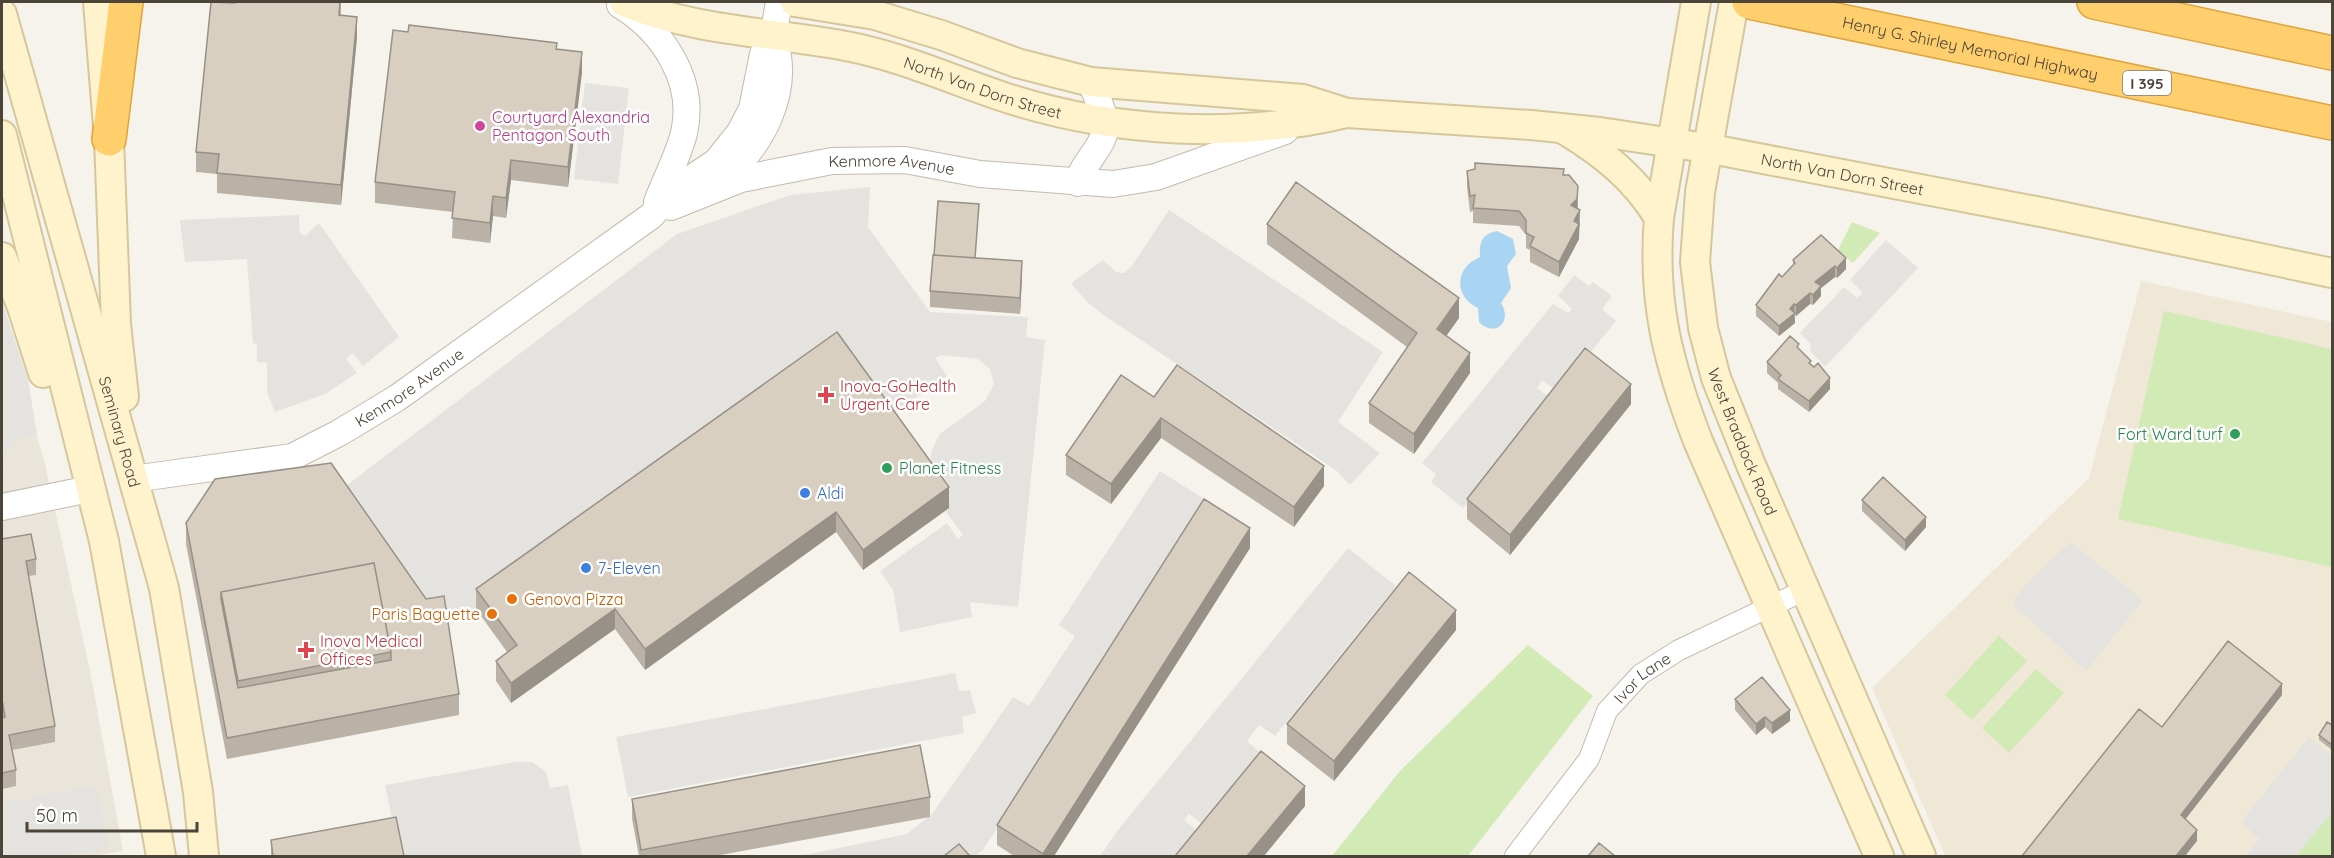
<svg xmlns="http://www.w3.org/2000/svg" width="2334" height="858" font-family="Quicksand,sans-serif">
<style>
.residential{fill:#eae5da}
.education{fill:#efe8d6}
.green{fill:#d2eab5}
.parking{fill:#e5e3e0}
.water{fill:#a9d4f2}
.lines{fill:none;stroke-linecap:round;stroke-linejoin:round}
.minor-casing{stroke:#c2bbae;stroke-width:22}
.tertiary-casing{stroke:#c2bbae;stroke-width:28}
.secondary-casing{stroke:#d6c79b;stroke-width:32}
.motorway-casing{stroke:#e0a43c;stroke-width:36}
.minor{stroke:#fff;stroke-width:20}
.tertiary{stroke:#fff;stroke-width:26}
.secondary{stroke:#fff3cd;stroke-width:28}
.motorway{stroke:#ffcf6e;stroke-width:33}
.wall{fill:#bab2a6}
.shaded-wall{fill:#979187}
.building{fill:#d8cfc1;stroke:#979187;stroke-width:1.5;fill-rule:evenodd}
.hotel-dot{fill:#d1479c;stroke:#fff;stroke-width:2}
.health-dot{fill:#e0444e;stroke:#fff;stroke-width:2}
.leisure-dot{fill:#2e9e5b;stroke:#fff;stroke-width:2}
.shop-dot{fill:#3f7fe0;stroke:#fff;stroke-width:2}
.food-dot{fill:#e8710a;stroke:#fff;stroke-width:2}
.labels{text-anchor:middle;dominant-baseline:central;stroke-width:5;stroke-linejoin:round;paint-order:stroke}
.shield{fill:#fff;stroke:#817c74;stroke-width:1.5}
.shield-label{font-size:15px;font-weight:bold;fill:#4b4439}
.street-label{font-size:16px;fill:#4b4439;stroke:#fff}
.hotel-label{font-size:16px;fill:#b23c85;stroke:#fff;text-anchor:start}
.health-label{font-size:16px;fill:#be3a42;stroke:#fff;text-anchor:start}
.leisure-label{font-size:16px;fill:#27864d;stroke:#fff;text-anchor:end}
.shop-label{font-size:16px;fill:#366cbe;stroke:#fff;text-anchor:start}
.food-label{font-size:16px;fill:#c56008;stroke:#fff;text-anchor:start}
</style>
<rect width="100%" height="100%" fill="#f6f3ec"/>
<path class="residential" d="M2 317 45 464 90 671 123 851 93 856H2Z"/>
<path class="education" d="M2141 281 2332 322V807L2294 856H1945L1872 688 2089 478Z"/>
<path class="green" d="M1852 222 1880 233 1853 263 1838 250Z
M2164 311 2332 349V567L2118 519Z
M1999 636 2027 661 1972 720 1945 695Z
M1528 645 1593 696 1468 856H1332L1400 771Z
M2036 669 2064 693 2009 753 1982 728Z
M2332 807V856H2294Z"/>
<path class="parking" d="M585 83 629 88 618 184 574 179Z
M870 187 868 227 930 312 1028 317 1026 337 1045 340 1018 607 970 602 972 617 900 632 893 590 880 571 947 523 958 539 963 535 935 497 930 475 931 452 940 434 985 401 994 384 990 369 978 359 941 355 935 358 947 376 885 419 476 609 432 614 343 488 677 234 790 195Z
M1169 210 1383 352 1338 422 1380 453 1350 485 1337 471 1105 316 1087 302 1071 283 1103 260 1116 272 1124 273 1132 266Z
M299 215 300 233 305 236 319 223 399 337 363 366 353 353 346 359 357 373 325 394 275 412 267 393V363L257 362V344L253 343 247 259 185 262 180 220Z
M1886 240 1918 268 1825 367 1810 351 1811 344 1800 333 1844 287 1857 298 1863 293 1850 280Z
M1574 275 1589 286 1593 282 1612 296 1602 309 1616 321 1558 392 1542 380 1537 388 1552 399 1463 508 1431 482 1436 474 1422 463 1553 304 1568 313 1572 309 1558 296Z
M2 301 28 380 37 434 19 439 2 458 4 473H2Z
M1160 471 1212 504 982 851 976 856H799L907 834 933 813 1013 697 1029 706 1075 636 1059 625Z
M2070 542 2143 600 2086 671 2012 604 2024 586Z
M1348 548 1396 586 1275 736 1259 725 1247 741 1260 752 1201 823 1189 814 1184 820 1196 830 1174 856H1100L1118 830Z
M955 673 959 691 970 690 976 713 962 717 964 733 628 797 616 737Z
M2309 737 2332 756V812L2296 856H2245L2259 839 2241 822Z
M515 762H532L546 772 550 788 568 785 582 856H400L385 785Z
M96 785 109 848 60 856H2V803Z"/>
<path class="water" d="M1497 231 1513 239 1516 254 1507 266 1511 288 1501 303C1513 322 1495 338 1479 322L1478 308C1453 296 1455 267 1480 257 1479 242 1482 234 1497 231Z"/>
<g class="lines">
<defs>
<g id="minor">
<path id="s1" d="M1515 856 1589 759 1607 711 1641 674 1679 650 1805 590"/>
</g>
<g id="tertiary">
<path d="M620 5C663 31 696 81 684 133 678 157 666 178 657 202"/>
<path d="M1078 183C1082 162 1108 144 1105 123 1103 109 1096 95 1091 82"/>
<path d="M716 185C760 150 793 92 773 37"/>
<path id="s2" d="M671 207 741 179 832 161 905 160 980 174 1113 184 1156 177 1285 131"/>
<path id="s3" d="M133 479 292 457 339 433 397 398 651 216 677 188 716 162 740 132 752 109 763 54 773 37 779 2"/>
<path d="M2 507 80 491"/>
</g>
<g id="secondary">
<path d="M98 2 109 139 116 324 124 397"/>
<path id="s4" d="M624 2C697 32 774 32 851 47 906 58 957 82 1010 99 1117 133 1238 139 1347 113"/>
<path id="s5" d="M795 2 875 15 941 35 1017 63 1091 82 1303 99 1347 113 1531 125 1600 132 1706 148 2051 214 2332 273"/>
<path d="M1696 2 1659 218C1652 302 1668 363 1698 441L1879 856"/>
<path id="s6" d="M1734 2 1700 192 1695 262 1703 328 1716 378 1751 465 1921 856"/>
<path id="s7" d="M2 14 164 588 198 792 204 856"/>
<path d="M1565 130C1603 153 1636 179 1659 218"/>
<path d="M2 135 104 541 161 856"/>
<path d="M2 257 22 307 43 373"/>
</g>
<g id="motorway">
<path id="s8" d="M1749 2 2332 123"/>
<path d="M2094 2 2332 53"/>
<path d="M109 139 126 2"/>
</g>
</defs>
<use href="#minor" class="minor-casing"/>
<use href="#tertiary" class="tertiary-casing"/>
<use href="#secondary" class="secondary-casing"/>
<use href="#motorway" class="motorway-casing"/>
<use href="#minor" class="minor"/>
<use href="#tertiary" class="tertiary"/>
<use href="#secondary" class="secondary"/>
<use href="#motorway" class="motorway"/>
</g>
<path class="wall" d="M341 2V15L357 37 341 205 217 193V174L196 172V152L235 3Z
M557 49 582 72 568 187 511 180 506 218 493 216 490 243 452 238 453 212 375 203V182Z
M1467 171 1564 175 1578 201V209L1580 226 1579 228V239L1559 277 1530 262V250L1526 248V235L1519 226 1473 223V211L1470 212 1467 187Z
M1267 224 1459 318 1446 336 1470 373 1414 454 1369 423V403L1407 347 1267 244Z
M1821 235 1846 269 1837 278 1835 277 1821 288V296L1813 305 1810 304 1796 316 1795 315V323L1779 336 1756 316V305L1793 266V260Z
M976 258 1022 277 1020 314 930 307V291Z
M837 332 949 508 863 570 836 532 645 670 615 629 511 703 496 681V661L507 652 476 609V589Z
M1799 349 1830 389 1809 412 1778 389V383L1767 373V362Z
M1154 397 1324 486 1294 527 1161 438 1111 504 1066 475V455Z
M1631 404 1510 555 1467 519V499Z
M1862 500 1926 527 1905 551 1862 511Z
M186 523 459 694V715L227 759 186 544Z
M2 539 36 559V575L28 576 55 726V742L12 750 16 770V786L2 789Z
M1250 548 1054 856H1014L997 845V825Z
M1456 630 1334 781 1287 744V724Z
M1735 699 1790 721 1772 734 1765 727 1756 735 1735 710Z
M2332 725V750L2319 740V735Z
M930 797V817L715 856H639L632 819V799Z
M271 840 404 856H271Z"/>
<path class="shaded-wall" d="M357 17V37L341 205V185Z
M582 52V72L568 187V167Z
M511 160V180L506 218V198Z
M1578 186 1577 215 1580 210 1579 239 1559 277V262L1571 205Z
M493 196V216L490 243V223Z
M1846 258V269L1837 278V268Z
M1022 261V277L1020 314V298Z
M1835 266V277L1821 288V296L1813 305V295L1815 282Z
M1810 293V304L1796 316V305Z
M1459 298V318L1437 349V329Z
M1794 304 1795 323 1779 336V326Z
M1470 353V373L1414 454V434Z
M1830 378V389L1809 412V401Z
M1631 384V404L1510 555V535Z
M1161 418V438L1111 504V484Z
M1324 466V486L1294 527V507Z
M949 487V508L863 570V550Z
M836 512V532L645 670V649Z
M1926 517V527L1905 551V540Z
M1250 528V548L1054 856H1043V854Z
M615 609V629L511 703V683Z
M1456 610V630L1334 781V761Z
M2282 684V695L2181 825V815Z
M1790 710V721L1772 734V723Z
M1765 717V727L1756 735V724Z
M1305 786V806L1264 856H1247Z
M2197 830V841L2185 856H2176Z"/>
<path class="building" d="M211 2 235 3V2H340L339 15 357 17 341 185 217 173 219 154 196 152Z
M409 25 557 43 556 49 582 52 568 167 511 160 506 198 493 196 490 223 452 218 455 192 375 182 393 30 408 32Z
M1475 163 1564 169 1563 175H1569L1578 186 1577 199 1571 205 1580 210 1574 221 1579 224 1559 262 1530 246 1534 237 1526 233V220L1519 211 1473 208 1475 195 1470 196 1467 171 1475 169Z
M1296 182 1459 298 1437 329 1470 353 1414 434 1369 403 1417 333 1267 224Z
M938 201 979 204 975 258 934 255Z
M1821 235 1846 258 1837 268 1835 266 1815 282 1821 286 1813 295 1810 293 1796 305 1794 304 1790 309 1795 313 1779 326 1756 305 1779 274 1782 277 1795 263 1793 260Z
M933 255 1022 261 1020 298 930 291Z
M837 332 949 487 863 550 836 512 645 649 615 609 511 683 496 661 517 645 476 589Z
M1790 336 1799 344 1797 347 1811 361 1809 363 1814 367 1818 363 1830 378 1809 401 1778 379 1781 375 1767 362Z
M1585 348 1631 384 1510 535 1467 499Z
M1177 365 1324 466 1294 507 1161 418 1111 484 1066 455 1121 375 1154 397Z
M331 463 426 599 444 596 459 694 227 738 186 523 215 479ZM374 563 391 652V660L238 688 221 599V592Z
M1883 477 1926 517 1905 540 1862 500Z
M1204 499 1250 528 1043 854 997 825Z
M31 534 36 559 26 561 55 726 9 735 16 770 2 773V718L5 717 2 699V539Z
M374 563 391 652 238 681 221 592Z
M1409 572 1456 610 1334 761 1287 724Z
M2228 641 2282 684 2181 815 2197 830 2176 856H2022L2139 709 2162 727Z
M1762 677 1790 710 1772 723 1765 717 1756 724 1735 699Z
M2327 722 2332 725V745L2319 735Z
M920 745 930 797 641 850 632 799Z
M1261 751 1305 786 1247 856H1175Z
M396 817 404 856H273L271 840Z
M1599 843 1615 856H1588Z
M959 844 970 856H944Z"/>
<circle class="hotel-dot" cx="480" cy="126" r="6"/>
<g class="health-dot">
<path d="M823 386h6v6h6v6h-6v6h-6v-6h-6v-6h6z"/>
<path d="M303 641h6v6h6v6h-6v6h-6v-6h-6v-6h6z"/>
</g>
<g class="leisure-dot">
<circle cx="2235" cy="434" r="6"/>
<circle cx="887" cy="468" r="6"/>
</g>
<g class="shop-dot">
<circle cx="805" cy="493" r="6"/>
<circle cx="586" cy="568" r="6"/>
</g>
<g class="food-dot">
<circle cx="512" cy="599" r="6"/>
<circle cx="492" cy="614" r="6"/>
</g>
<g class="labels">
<rect class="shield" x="2123" y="71" width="48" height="24" rx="4.5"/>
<g class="shield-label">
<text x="2147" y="83">I 395</text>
</g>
<g class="street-label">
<text stroke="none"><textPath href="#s8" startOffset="226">Henry G. Shirley Memorial Highway</textPath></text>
<text stroke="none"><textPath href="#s4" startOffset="370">North Van Dorn Street</textPath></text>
<text stroke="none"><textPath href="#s2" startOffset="228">Kenmore Avenue</textPath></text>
<text stroke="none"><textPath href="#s5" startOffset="1066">North Van Dorn Street</textPath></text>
<text stroke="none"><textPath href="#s3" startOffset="297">Kenmore Avenue</textPath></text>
<text stroke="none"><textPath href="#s7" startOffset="434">Seminary Road</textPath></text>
<text stroke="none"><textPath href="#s6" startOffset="450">West Braddock Road</textPath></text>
<text stroke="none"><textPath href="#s1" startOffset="222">Ivor Lane</textPath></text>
</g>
<g class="hotel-label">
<text x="492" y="117">Courtyard Alexandria<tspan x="492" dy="18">Pentagon South</tspan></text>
</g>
<g class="health-label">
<text x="840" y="386">Inova-GoHealth<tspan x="840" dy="18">Urgent Care</tspan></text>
<text x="320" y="641">Inova Medical<tspan x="320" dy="18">Offices</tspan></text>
</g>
<g class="leisure-label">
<text x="2223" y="434">Fort Ward turf</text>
<text x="899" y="468" text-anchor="start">Planet Fitness</text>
</g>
<g class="shop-label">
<text x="817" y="493">Aldi</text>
<text x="598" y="568">7-Eleven</text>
</g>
<g class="food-label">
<text x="524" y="599">Genova Pizza</text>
<text x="480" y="614" text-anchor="end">Paris Baguette</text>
</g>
</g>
<rect width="2334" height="858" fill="none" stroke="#4b4439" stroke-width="6"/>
<path d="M27 822v9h170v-9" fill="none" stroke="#4b4439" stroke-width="3"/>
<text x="36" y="822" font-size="18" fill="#4b4439" stroke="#ffffff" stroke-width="4.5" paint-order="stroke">50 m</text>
</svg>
